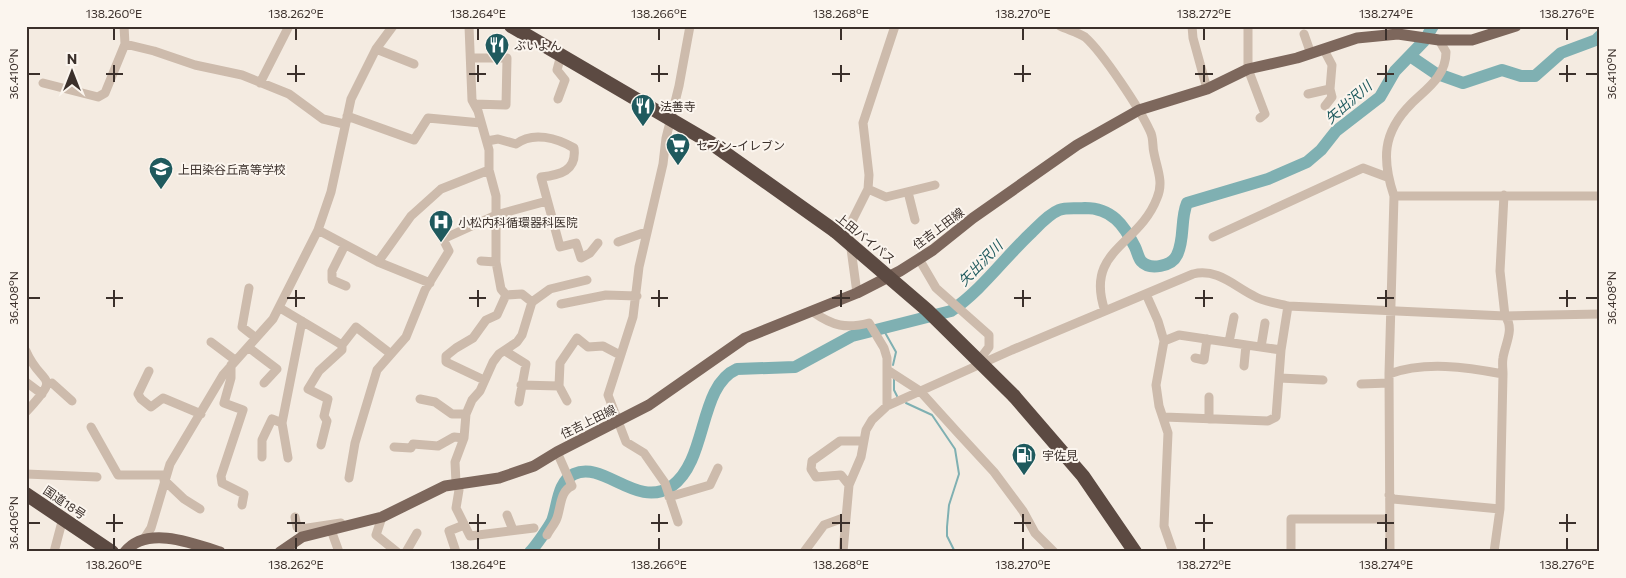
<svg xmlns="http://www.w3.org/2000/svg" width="1626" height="578" font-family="Commissioner,'Noto Sans JP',sans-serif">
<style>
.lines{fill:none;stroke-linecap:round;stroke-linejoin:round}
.stream{stroke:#7fb0b2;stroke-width:2}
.river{stroke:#7fb0b2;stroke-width:12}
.minor{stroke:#cdbbac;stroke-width:9}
.major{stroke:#7d675c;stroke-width:11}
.highway{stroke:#5c4a42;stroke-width:14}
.highway-bridge{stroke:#5c4a42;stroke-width:14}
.ticks{fill:none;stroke:#3b302b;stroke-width:2}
.labels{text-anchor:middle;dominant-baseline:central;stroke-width:4;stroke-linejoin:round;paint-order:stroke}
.poi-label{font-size:12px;fill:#3b302b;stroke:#fbf5ee;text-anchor:start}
.street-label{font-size:12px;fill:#3b302b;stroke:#fbf5ee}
.water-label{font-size:14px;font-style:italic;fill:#1f5a5e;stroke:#fbf5ee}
.neatline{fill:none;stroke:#3b302b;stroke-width:2}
.ticks-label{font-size:12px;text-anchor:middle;fill:#3b302b}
</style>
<rect width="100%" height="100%" fill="#f4ebe1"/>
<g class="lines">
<path class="stream" d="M883 329 896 352 893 365
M894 379V390L897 396
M906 403 932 415 955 449 959 474 949 505 947 527V536L955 552"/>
<path class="river" d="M1410 56 1435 73 1463 83 1502 70 1521 76H1535L1561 53 1596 40 1600 36
M530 552C535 547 549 527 552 521 558 506 557 482 574 474 604 460 637 510 672 486 708 460 698 386 737 369L795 367 852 336 951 311C982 290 1005 257 1032 232 1040 224 1049 214 1059 210 1067 207 1077 209 1085 208 1112 208 1124 225 1135 247 1137 251 1138 257 1141 261 1150 271 1172 266 1177 255 1185 239 1180 220 1187 203L1268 179 1307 162 1321 150 1336 131 1380 97 1395 71 1424 41 1433 26"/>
<path class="minor" d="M469 26 472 100 478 111 489 150V170L496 196V262L501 289 506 295 497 315 486 320 473 338 456 348 446 356V362L484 380
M1060 26C1068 30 1078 32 1085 37 1103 53 1140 109 1150 131 1154 138 1152 146 1154 153 1157 169 1164 182 1157 198 1139 246 1084 250 1105 311
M1192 26 1193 38 1207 89
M1248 26V69L1265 114 1260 118
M1304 34 1311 54
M125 44 154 51 195 65 242 75 289 94 323 119 344 124
M376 49 414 64
M471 58H507L506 105 474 104
M43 83 98 97 105 93 125 44 124 26
M260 83 289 26
M1308 94 1330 89 1332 65 1324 50
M558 99 565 80 557 70 561 55
M1325 106 1332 97 1330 89
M347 116 414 140 428 118 481 123
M487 141 498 139 516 144C533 131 557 138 574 148 577 171 560 175 541 177L560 247 576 243 581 258 590 253 598 243
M868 189 886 197 935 185
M908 192 915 220
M1394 196H1600
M318 230 378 262 430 283
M1213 237 1363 168 1387 177
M618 242 646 232
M345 245 332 271V280L346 286
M919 259 936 288 989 335V347L977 363
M481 261 496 262
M378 262 411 216 441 189 489 170
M249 288 242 327 256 338
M857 293 849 234 853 219 868 189 869 175 863 123 895 26
M1146 294 1158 321 1164 341 1156 385 1159 406 1168 433 1164 526 1173 552
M506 295 522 294 532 302
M561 304 606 295 637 296
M280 308 342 345
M813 312C833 326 846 329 869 323L884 348 887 358V406
M1164 341 1179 335 1281 350
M211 342 235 360
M1229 342 1234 317
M248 347 277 369 264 383
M1261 347 1265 323
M26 351C42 388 63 372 26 412
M505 351 526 364 519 402
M1195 358 1204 360 1207 339
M231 365V378L224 403 243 410 221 476 222 483 244 494 242 505
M1244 366 1246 345
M149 371 138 394 141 399 151 407 163 398 201 414
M889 371 920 391 958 433 994 472 1023 511 1035 533 1054 552
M1389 374C1425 361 1466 367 1503 374L1500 509 1494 552
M1503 374C1503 369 1502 363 1503 358 1505 344 1515 329 1505 316L1500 271 1504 195
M1279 378 1323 380
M26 382 42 394
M52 383 72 401
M1361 384 1389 383
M521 385 559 386 560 363 577 338 588 347 603 346 620 355
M559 386 567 401
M1209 397V419
M420 399 435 402 452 414H466
M1164 417 1268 421 1276 417 1281 350 1288 306
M282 423 288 458
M91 427 118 475H166
M321 445 327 421 324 416 328 399 308 389 319 371 342 350V345L356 327 391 354
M394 447 411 448 413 444 438 446 454 437 464 438
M262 457V440L272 419 282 423 302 321
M26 474 97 477
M349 478 355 443 377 370 406 337 425 290 449 251 443 239 496 215 547 201
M164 480 184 499 200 509
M849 485 841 475 816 477 811 469 812 461 840 441H864
M1389 495 1393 499 1500 509
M669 497 710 485 718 468
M507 515 513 530
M295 517 297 527 301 529 341 523
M382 517 376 535 397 552
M678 522 665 483 644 453 626 442 608 395 633 317 639 267 663 164 666 138 679 86 690 26
M534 528 470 536 456 508 459 490 456 483 455 462 464 438 466 414 472 400 480 391 493 362 499 354 517 342 522 335 532 302 550 289 587 280
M331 530 339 552
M547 535C550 529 555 524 557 518 561 507 560 491 572 486L557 452
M144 539 151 528 170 464 223 375 273 319 318 230 331 192 351 99 376 49 393 26
M54 552 63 518
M406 552 417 533
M456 552 449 531 464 525
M804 552 824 525 846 517
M843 552 849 485 861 457 866 430 872 420 887 406 1012 350 1193 274C1217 268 1234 286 1254 296 1264 302 1277 303 1288 306L1505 316 1600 314
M1291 552V519H1389
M1390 552 1389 374 1394 196C1382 160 1382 133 1411 104 1426 89 1446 77 1446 52L1439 40"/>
<path class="major" d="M125 552C146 525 193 543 220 552
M280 552 302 537 382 517 445 486 499 478 534 466 557 452 649 405 745 338 857 293 900 271 933 250 973 218 1077 145 1139 110 1207 89 1248 69 1297 58 1357 38 1398 34 1439 40H1472L1516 26"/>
<path class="highway" d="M511 26 711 143 835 231
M1014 396 1083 476 1135 552
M26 494 112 552"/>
<path class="highway-bridge" d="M835 231 927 310 1014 396"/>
</g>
<path class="ticks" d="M114 28V40M296 28V40M478 28V40M659 28V40M841 28V40M1023 28V40M1204 28V40M1386 28V40M1567 28V40M114 65V82M296 65V82M478 65V82M659 65V82M841 65V82M1023 65V82M1204 65V82M1386 65V82M1567 65V82M28 74H40M106 74H123M287 74H305M469 74H486M651 74H668M832 74H850M1014 74H1031M1195 74H1213M1377 74H1394M1559 74H1576M1586 74H1598M114 290V307M296 290V307M478 290V307M659 290V307M841 290V307M1023 290V307M1204 290V307M1386 290V307M1567 290V307M28 298H40M106 298H123M287 298H305M469 298H486M651 298H668M832 298H850M1014 298H1031M1195 298H1213M1377 298H1394M1559 298H1576M1586 298H1598M114 514V532M296 514V532M478 514V532M659 514V532M841 514V532M1023 514V532M1204 514V532M1386 514V532M1567 514V532M28 523H40M106 523H123M287 523H305M469 523H486M651 523H668M832 523H850M1014 523H1031M1195 523H1213M1377 523H1394M1559 523H1576M114 538V550M296 538V550M478 538V550M659 538V550M841 538V550M1023 538V550M1204 538V550M1386 538V550M1567 538V550"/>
<defs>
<symbol id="restaurant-pin" viewBox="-11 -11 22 30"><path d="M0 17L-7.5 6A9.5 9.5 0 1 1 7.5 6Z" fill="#1f5a5e" stroke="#fbf5ee"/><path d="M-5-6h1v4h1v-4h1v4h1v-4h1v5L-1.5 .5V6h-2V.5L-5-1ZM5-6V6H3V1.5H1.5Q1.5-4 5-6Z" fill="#fff"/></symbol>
<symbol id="supermarket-pin" viewBox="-11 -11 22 30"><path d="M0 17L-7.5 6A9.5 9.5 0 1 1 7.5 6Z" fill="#1f5a5e" stroke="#fbf5ee"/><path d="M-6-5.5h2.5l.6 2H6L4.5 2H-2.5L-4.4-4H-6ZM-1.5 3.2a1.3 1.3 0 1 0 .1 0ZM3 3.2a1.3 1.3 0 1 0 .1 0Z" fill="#fff"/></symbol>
<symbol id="school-pin" viewBox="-11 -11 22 30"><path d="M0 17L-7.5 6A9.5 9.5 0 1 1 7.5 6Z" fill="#1f5a5e" stroke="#fbf5ee"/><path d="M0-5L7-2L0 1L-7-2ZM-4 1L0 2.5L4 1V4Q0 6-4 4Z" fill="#fff"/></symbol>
<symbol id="hospital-pin" viewBox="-11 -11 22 30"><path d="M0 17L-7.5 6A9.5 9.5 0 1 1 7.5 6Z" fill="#1f5a5e" stroke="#fbf5ee"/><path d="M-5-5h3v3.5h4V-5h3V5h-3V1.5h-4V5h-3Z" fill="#fff"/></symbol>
<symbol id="fuel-pin" viewBox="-11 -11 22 30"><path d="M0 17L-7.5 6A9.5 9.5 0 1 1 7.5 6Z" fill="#1f5a5e" stroke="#fbf5ee"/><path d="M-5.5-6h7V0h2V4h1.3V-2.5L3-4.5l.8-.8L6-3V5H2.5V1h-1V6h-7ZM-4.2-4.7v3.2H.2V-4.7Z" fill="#fff"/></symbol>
</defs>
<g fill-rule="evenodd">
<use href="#restaurant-pin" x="483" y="31" width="28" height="38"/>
<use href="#restaurant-pin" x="629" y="92" width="28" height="38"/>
<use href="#supermarket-pin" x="664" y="131" width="28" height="38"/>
<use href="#school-pin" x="147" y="155" width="28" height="38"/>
<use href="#hospital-pin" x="427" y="208" width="28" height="38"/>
<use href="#fuel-pin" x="1010" y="441" width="28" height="38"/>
</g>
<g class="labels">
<g class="poi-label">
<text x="514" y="45">ぶいよん</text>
<text x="660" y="106">法善寺</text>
<text x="696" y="145">セブン-イレブン</text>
<text x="178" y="169">上田染谷丘高等学校</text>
<text x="458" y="222">小松内科循環器科医院</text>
<text x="1042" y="455">宇佐見</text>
</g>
<g class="street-label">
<text transform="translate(938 228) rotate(-37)">住吉上田線</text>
<text transform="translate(866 238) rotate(39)">上田バイパス</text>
<text transform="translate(588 421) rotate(-26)">住吉上田線</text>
<text transform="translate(65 502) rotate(34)">国道18号</text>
</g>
<g class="water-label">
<text transform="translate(1348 102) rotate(-41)">矢出沢川</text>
<text transform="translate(980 263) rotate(-46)">矢出沢川</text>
</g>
</g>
<rect width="1626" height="578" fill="none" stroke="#fbf5ee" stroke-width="55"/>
<g transform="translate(72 72)" stroke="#fbf5ee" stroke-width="4" paint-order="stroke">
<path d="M0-4L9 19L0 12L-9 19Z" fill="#3b302b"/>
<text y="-8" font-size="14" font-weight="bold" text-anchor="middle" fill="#3b302b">N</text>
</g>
<rect x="28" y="28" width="1570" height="522" class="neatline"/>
<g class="ticks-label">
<text x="114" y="18">138.260°E</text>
<text x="296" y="18">138.262°E</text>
<text x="478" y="18">138.264°E</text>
<text x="659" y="18">138.266°E</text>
<text x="841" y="18">138.268°E</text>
<text x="1023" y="18">138.270°E</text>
<text x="1204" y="18">138.272°E</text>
<text x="1386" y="18">138.274°E</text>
<text x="1567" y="18">138.276°E</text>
<text transform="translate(14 74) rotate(-90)" y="4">36.410°N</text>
<text transform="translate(1612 74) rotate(-90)" y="4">36.410°N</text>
<text transform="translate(14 298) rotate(-90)" y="4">36.408°N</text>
<text transform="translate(1612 298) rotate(-90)" y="4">36.408°N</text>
<text transform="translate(14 523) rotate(-90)" y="4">36.406°N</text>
<text x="114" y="569">138.260°E</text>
<text x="296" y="569">138.262°E</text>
<text x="478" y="569">138.264°E</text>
<text x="659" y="569">138.266°E</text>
<text x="841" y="569">138.268°E</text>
<text x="1023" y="569">138.270°E</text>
<text x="1204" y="569">138.272°E</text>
<text x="1386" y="569">138.274°E</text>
<text x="1567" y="569">138.276°E</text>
</g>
</svg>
